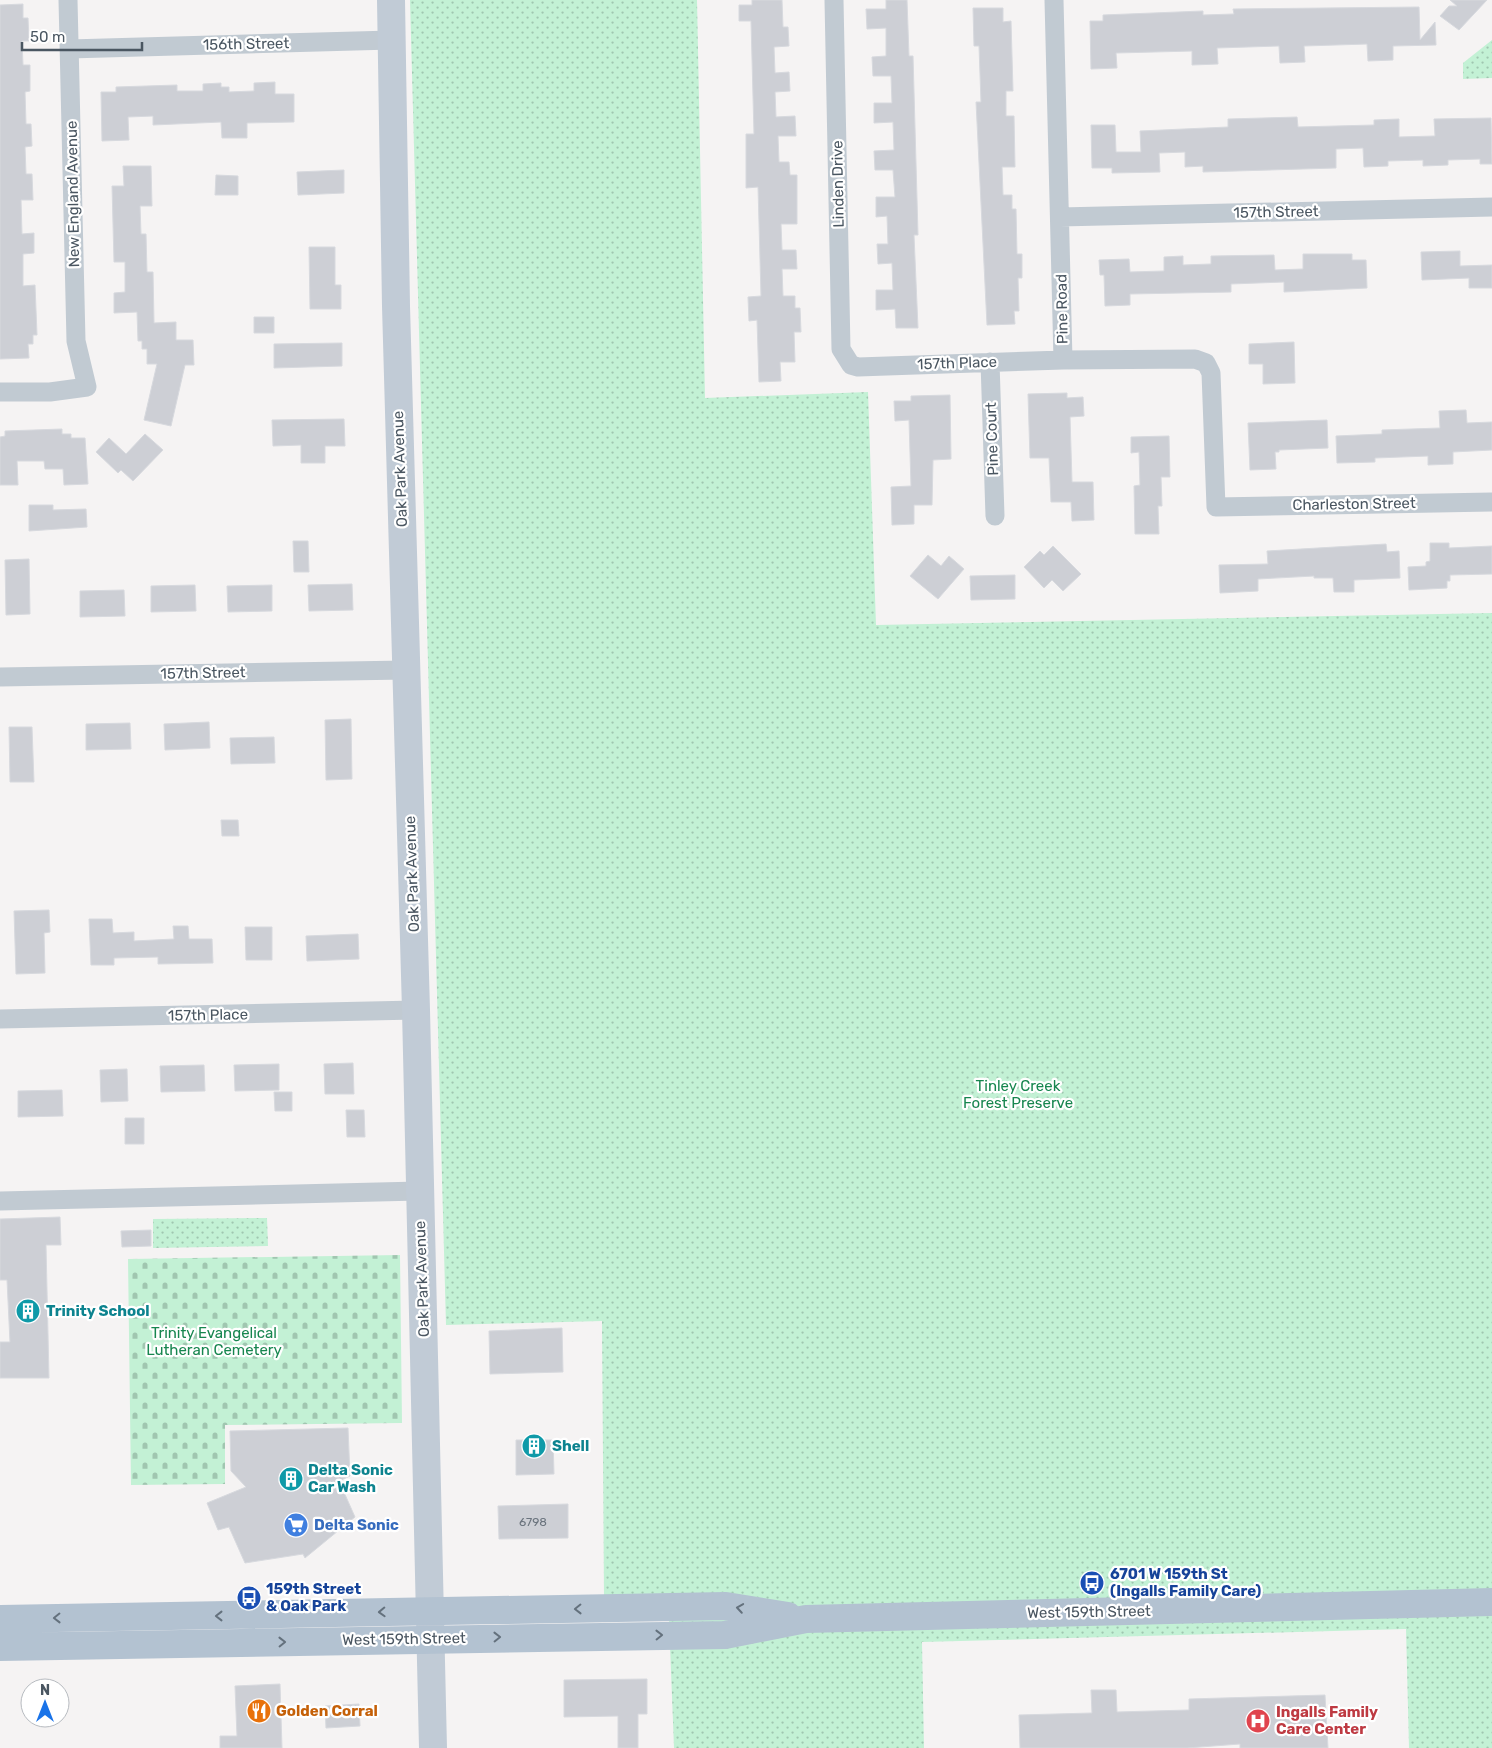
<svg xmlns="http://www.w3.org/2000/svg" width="1492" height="1748" font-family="Rubik,sans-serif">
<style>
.cemetery{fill:url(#cemetery-stones)}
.park{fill:url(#park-dots)}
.building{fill:#cdcfd5;stroke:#d7d9de}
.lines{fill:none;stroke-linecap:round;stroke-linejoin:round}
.street{stroke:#c1cad2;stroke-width:19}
.secondary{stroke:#c1cbd6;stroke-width:28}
.primary{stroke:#b3c2d1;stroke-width:28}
.oneway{stroke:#64717d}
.labels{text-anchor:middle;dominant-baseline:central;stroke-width:4.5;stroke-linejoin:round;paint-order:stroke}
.number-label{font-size:12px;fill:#6b747e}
.street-label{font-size:15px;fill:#4a5661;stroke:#fff}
.park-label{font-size:15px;fill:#17864f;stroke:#fff}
.culture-label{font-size:15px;font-weight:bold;fill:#0d838f;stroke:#fff;text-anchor:start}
.shop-label{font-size:15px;font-weight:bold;fill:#366cbe;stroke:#fff;text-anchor:start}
.transit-label{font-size:15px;font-weight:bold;fill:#164399;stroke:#fff;text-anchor:start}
.food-label{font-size:15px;font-weight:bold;fill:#c56008;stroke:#fff;text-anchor:start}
.health-label{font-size:15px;font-weight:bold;fill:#be3a42;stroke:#fff;text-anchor:start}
</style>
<defs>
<pattern id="cemetery-stones" width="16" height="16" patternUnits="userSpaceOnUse" patternTransform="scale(1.25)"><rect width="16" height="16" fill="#c3f1d5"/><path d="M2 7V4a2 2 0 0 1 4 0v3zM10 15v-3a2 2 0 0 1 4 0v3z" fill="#a0c6b0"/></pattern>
<pattern id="park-dots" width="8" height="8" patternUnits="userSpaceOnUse" patternTransform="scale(1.25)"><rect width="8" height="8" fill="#c3f1d5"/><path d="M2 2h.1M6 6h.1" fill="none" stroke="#a0c6b0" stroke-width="1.8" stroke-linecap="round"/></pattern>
</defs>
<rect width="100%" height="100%" fill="#f5f3f3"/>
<path class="cemetery" d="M400 1255 402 1423 225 1425V1484L131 1485 128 1259Z"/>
<path class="park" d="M410 0H697L705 398 868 392 876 625 1492 613V1748H1409L1406 1629 922 1642 924 1748H674L668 1594 604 1596 602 1321 446 1325Z
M1492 40V78L1463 79V63Z
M267 1218 268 1246 153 1248V1219Z"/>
<path class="building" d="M752 0H782L783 27H788L789 46 774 47 775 73 789 72 790 91 775 92 776 117 795 116 796 136H778L779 162H789L790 175H797V224H781L782 250H796L797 269H782L783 296H795V308H800L801 332H794L795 362H780L781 381 759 382 757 320 749 321 748 297 761 296 758 187 746 188V134H754L751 21H739V5H752Z
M886 0H907L909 56H913L918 235H914L918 328H896L895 309 876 310V290H893L892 263 878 264 877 244H888L887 216 876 217V197H895L893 170H875L874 151 894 150 893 122 874 123V103H892L891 76H873L872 57 886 56V28L867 29 866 9H886Z
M1450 0H1487L1459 30 1440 16 1449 6H1457Z
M23 4V18H28L29 41H22L23 65H30V91L25 92 26 124H31L32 146 25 147 26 174H32L33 200H21L22 234 34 233V253L23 254V286L35 285 37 335H33V344H28L29 358 0 359V5Z
M1419 7 1420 40 1435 22 1436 45 1393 46V60L1368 61 1367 44 1304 46 1305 62 1280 63 1279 46 1217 48 1218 64 1192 65V51L1116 53 1117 68 1091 69 1090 21H1103V15L1203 11V15L1234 14 1233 9Z
M973 8H1003V22L1011 21 1013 91H1006V116H1014L1015 167H1002L1003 195H1012V209H1016L1017 254H1022V278H1018L1019 311H1014L1015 324 987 325 976 102H981L979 46H974Z
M275 82V94H294V122L247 123V138H222L221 122 153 125V116L128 117 129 140 102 141 101 92H116V87L177 85V91H203V84L221 83V87H229V92L254 91V83Z
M1297 117 1298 127 1374 125V120L1399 119V137L1435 136 1434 119 1491 118 1492 164H1480V159L1448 160V165L1423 166V160L1388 161V166L1364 167 1363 148 1336 149V168L1203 172V166L1185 167V152L1159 153 1160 172 1112 173V168H1092L1091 125H1115L1116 152H1141L1140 131 1228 127V119Z
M123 166H151L152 206H140L141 234H146L147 272H153L154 323 176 322V340H193L194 365H185L171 426 144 420 157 364H147V349H142V341H138L137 312 114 313V293L125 292V262H114L112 186H124Z
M344 170V193L298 195 297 172Z
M216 175 238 176V195H215Z
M309 247H335V285H341V309H310Z
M1460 251V266L1492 265V288H1469V278L1422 280 1421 252Z
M1303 254H1352V260H1366L1367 288 1284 292V282L1231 284V292L1130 294V305L1105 306 1104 275H1100L1099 260 1129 259 1130 272 1164 271V257L1183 256V265L1211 264V256L1274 255 1275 270 1303 269Z
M254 317H274V333H254Z
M1294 342 1295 383 1263 384V364H1249V344Z
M342 343V366L274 368V344Z
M1067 393V398L1083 397 1084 416 1070 417 1072 482H1093L1094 520 1072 521 1071 502H1051L1049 458H1030L1028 394Z
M950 395 951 459 933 460 932 505H914V524L892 525 891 487 911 486 909 420 895 421 894 401H911V396Z
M1466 410 1467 423 1492 422V450L1453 452V464L1428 465V456L1375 458V462L1337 463 1336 436 1382 434V430L1440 428 1439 411Z
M344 419 345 446H325V463H301V445L273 446 272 420Z
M1327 420 1328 448 1279 450V452H1275L1276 469 1250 470 1248 423Z
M62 429V434H71V438H85L88 484 64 485 63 469H45L44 461H17L18 485H0V437L5 436V431Z
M145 434 163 450 133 481 121 470 118 473 96 452 109 438 126 454Z
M1169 436 1170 477H1161L1162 506H1158L1159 534H1135L1134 486 1140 485 1139 452 1131 453V437Z
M29 505H53V510L86 509 87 527 29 531Z
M293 541H308L309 572H294Z
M1430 543H1449V548L1492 546V574L1450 575V581H1447V588L1409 590 1408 567 1426 566V562L1430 561Z
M1386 544 1387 552 1399 551 1400 578 1354 580V592H1334L1333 578H1314V576L1258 579V591L1220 593 1219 565 1268 564 1267 551Z
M1053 546 1081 574 1063 591 1052 580 1044 588 1024 567 1040 551 1044 555Z
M928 555 941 566 949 556 964 569 938 599 910 576Z
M29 559 30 614 6 615 5 560Z
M1015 575V599L971 600 970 576Z
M352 584 353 610 309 611 308 585Z
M195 585 196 611 151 612V586Z
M272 585V611L228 612 227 586Z
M124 590 125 616 80 617V591Z
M351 719 352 779 326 780 325 720Z
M209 722 210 748 165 750 164 724Z
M130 723 131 749 86 750V724Z
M9 727H32L34 782H10Z
M274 737 275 763 231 764 230 738Z
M221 820H238L239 836H222Z
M49 910 50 932 44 933 45 973 16 974 14 911Z
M89 919H112L113 933 134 932V941L174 939 173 926H188L189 939H212L213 963 158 964V957L114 958V965H91Z
M245 927H272V960H246Z
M358 934 359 959 307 961 306 936Z
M353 1063 354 1094H325L324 1064Z
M279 1064V1090L235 1091 234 1065Z
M204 1065 205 1091 161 1092 160 1066Z
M127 1069 128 1101 101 1102 100 1070Z
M62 1090 63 1116 18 1117V1091Z
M274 1092H292V1111H275Z
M346 1110H364L365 1137H347Z
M125 1118H144V1144H125Z
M60 1217 61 1245H46L49 1378H0V1342H10L7 1280H0V1219Z
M151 1230V1246L122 1247 121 1231Z
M562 1328 563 1372 490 1374 489 1331Z
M348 1428 350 1476 339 1481 355 1517 305 1558 303 1554 245 1563 229 1527 218 1530 207 1503 246 1487 231 1471 230 1431Z
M516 1440H553L554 1474 516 1475Z
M568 1504V1538L499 1539 498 1506Z
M647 1679V1714H638V1748H618V1716L564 1717V1680Z
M280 1684 282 1748H220V1736H237L235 1686Z
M1091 1690H1116L1117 1712 1189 1710V1699L1325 1695 1328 1748H1240V1744L1187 1748H1020L1019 1715 1092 1713Z
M359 1704 360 1726 326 1728 325 1706Z"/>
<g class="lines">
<path class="street" d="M834 0 841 349 851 365 858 367 1063 360
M1054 0 1063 360 1195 359 1206 363 1211 373 1216 507 1492 502
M69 49 392 40
M1060 217 1492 207
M990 362 995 516
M0 392H50L87 387 76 341 68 0
M0 677 406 670
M0 1019 416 1010
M0 1201 419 1191"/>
<path class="secondary" d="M391 0 396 306 416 1010 433 1748"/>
<path class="primary" d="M0 1619 726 1606 788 1616
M0 1647 725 1635 806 1619 1492 1602"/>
</g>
<defs><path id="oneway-chevron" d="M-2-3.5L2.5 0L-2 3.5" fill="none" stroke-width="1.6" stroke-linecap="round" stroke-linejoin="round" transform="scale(1.25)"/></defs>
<g class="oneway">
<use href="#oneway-chevron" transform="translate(740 1608) rotate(-171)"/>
<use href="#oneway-chevron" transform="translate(578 1609) rotate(179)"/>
<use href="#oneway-chevron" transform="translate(382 1612) rotate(178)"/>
<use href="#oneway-chevron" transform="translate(219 1616) rotate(180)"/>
<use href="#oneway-chevron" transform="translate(57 1618) rotate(179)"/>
<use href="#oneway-chevron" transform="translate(659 1635) rotate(-1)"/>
<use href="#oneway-chevron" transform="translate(497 1637) rotate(-1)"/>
<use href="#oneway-chevron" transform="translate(282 1642) rotate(-1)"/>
</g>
<defs>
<symbol id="building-disc" viewBox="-11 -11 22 22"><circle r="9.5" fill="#0f9aa8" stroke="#fff"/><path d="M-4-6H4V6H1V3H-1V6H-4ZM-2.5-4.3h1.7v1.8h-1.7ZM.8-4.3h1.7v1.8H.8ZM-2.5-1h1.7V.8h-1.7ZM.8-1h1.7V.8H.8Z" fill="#fff"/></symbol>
<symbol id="supermarket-disc" viewBox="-11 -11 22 22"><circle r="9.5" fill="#3f7fe0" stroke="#fff"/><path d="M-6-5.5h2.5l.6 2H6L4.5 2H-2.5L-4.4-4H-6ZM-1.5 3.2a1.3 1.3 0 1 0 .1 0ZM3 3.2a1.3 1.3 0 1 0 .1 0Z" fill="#fff"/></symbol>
<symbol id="bus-disc" viewBox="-11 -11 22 22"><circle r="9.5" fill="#1a4fb4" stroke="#fff"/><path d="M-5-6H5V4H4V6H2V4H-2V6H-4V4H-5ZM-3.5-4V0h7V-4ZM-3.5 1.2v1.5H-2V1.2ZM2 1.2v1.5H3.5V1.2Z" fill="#fff"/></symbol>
<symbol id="restaurant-disc" viewBox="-11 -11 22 22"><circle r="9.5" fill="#e8710a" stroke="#fff"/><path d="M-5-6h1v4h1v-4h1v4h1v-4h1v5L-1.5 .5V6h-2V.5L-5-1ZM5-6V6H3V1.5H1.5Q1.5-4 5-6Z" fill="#fff"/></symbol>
<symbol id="hospital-disc" viewBox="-11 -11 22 22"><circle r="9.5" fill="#e0444e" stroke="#fff"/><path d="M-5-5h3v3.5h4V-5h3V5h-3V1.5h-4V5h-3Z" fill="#fff"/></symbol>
</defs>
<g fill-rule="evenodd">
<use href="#building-disc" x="14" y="1297" width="28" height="28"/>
<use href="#building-disc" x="520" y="1432" width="28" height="28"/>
<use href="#building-disc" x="277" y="1465" width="28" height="28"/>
<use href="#supermarket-disc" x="282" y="1511" width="28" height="28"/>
<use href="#bus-disc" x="1078" y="1569" width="28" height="28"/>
<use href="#bus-disc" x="235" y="1584" width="28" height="28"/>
<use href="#restaurant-disc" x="245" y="1697" width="28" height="28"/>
<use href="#hospital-disc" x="1244" y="1707" width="28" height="28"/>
</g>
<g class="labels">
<g class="number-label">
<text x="533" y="1522">6798</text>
</g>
<g class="street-label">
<text transform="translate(246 44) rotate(-1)">156th Street</text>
<text transform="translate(838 184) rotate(-91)">Linden Drive</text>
<text transform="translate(73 194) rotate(-91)">New England Avenue</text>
<text transform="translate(1276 212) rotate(-1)">157th Street</text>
<text transform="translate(1062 309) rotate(-91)">Pine Road</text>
<text transform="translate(957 363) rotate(-2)">157th Place</text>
<text transform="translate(992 439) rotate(-92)">Pine Court</text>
<text transform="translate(400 469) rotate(-92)">Oak Park Avenue</text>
<text transform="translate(1354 504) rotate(-1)">Charleston Street</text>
<text transform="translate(203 673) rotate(-1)">157th Street</text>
<text transform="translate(412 874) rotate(-92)">Oak Park Avenue</text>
<text transform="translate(208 1015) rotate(-1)">157th Place</text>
<text transform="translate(422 1279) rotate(-92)">Oak Park Avenue</text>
<text transform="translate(1089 1612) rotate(-1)">West 159th Street</text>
<text transform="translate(404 1639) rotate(-1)">West 159th Street</text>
</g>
<g class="park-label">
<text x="1018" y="1086">Tinley Creek<tspan x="1018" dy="17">Forest Preserve</tspan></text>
<text x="214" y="1333">Trinity Evangelical<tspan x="214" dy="17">Lutheran Cemetery</tspan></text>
</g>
<g class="culture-label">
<text x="46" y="1311">Trinity School</text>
<text x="552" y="1446">Shell</text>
<text x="308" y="1470">Delta Sonic<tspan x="308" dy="17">Car Wash</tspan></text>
</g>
<g class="shop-label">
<text x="314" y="1525">Delta Sonic</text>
</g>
<g class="transit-label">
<text x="1110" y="1574">6701 W 159th St<tspan x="1110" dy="17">(Ingalls Family Care)</tspan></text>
<text x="266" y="1589">159th Street<tspan x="266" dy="17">&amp; Oak Park</tspan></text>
</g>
<g class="food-label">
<text x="276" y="1711">Golden Corral</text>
</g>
<g class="health-label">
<text x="1276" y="1712">Ingalls Family<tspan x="1276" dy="17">Care Center</tspan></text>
</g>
</g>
<g transform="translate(45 1703)"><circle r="24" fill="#ffffff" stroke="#b7bbc0"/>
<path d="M0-4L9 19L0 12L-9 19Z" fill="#1a73e8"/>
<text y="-8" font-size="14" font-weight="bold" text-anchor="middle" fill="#4a5661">N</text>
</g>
<path d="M22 42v8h120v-8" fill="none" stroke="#4a5661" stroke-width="2.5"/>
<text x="30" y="42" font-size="15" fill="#4a5661" stroke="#ffffff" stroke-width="4" paint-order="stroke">50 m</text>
</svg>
